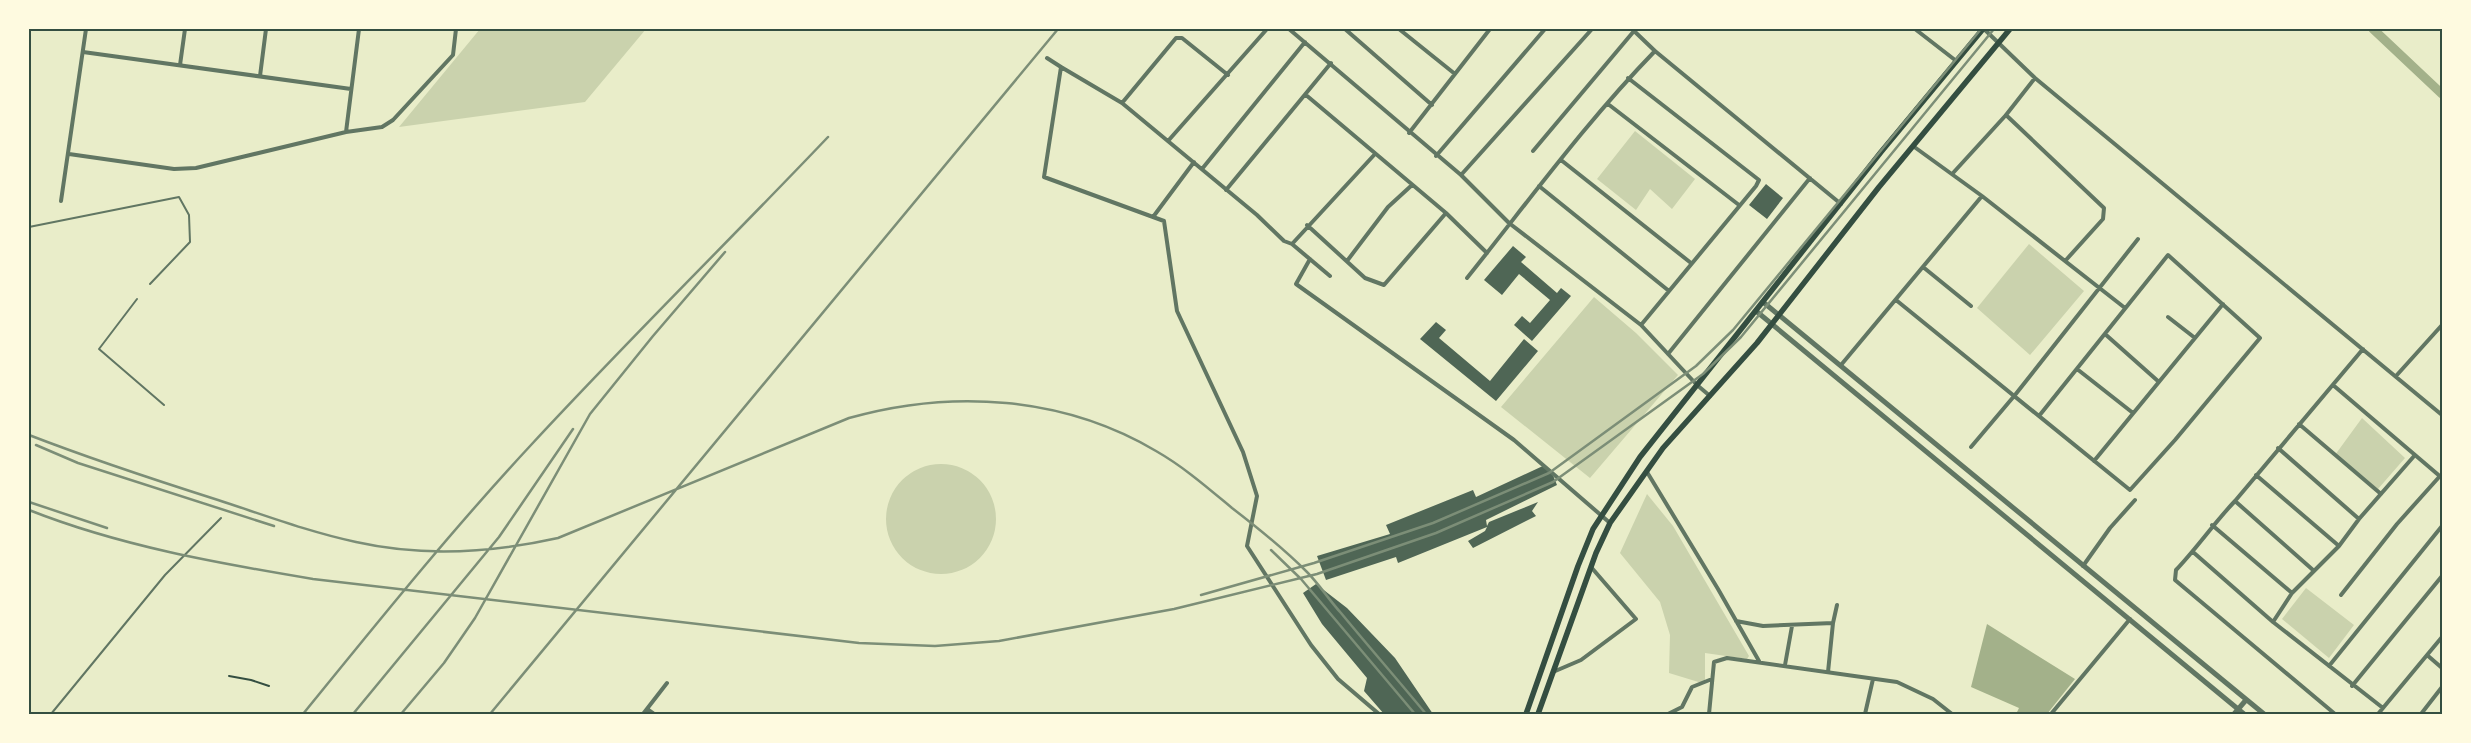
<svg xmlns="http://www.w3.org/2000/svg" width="2471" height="743" font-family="Mulish,sans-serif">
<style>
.green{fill:#cad2ad}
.water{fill:#a3b18a}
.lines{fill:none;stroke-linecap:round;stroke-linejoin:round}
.canal{stroke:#a3b18a;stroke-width:9}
.building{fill:#4f6655}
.path{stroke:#344e41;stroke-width:2}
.service{stroke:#617663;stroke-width:2}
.minor{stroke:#617663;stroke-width:4}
.tertiary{stroke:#617663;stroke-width:5}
.secondary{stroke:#344e41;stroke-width:5.5}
.rail{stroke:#7c8e77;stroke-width:2.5}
.neatline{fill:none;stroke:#344e41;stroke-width:2}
</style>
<rect width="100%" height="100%" fill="#e9edc9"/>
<path class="green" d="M480 29H646L585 102 399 127Z
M1635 131 1695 179 1672 209 1650 189 1636 210 1597 179Z
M2029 244 2084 291 2030 355 1977 308Z
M1594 297 1636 333 1678 375 1590 478 1501 407Z
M2362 418 2405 458 2378 489 2335 455Z
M886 519a55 55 0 1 1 110 0a55 55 0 1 1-110 0Z
M1647 494 1673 526 1749 656 1747 659 1705 653V684L1669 673 1670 635 1660 602 1620 553Z
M2306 588 2354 625 2329 658 2282 619Z"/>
<path class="water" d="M1987 624 2075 679 2047 714H2016L2019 708 1971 687Z"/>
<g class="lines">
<path class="canal" d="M2373 29 2442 94"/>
</g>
<path class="building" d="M1766 184 1783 198 1767 219 1749 205Z
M1513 246 1526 257 1521 262 1557 293 1561 288 1571 296 1532 341 1514 325 1522 316 1530 323 1550 300 1519 274 1502 295 1484 280Z
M1436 322 1446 330 1439 338 1490 381 1524 339 1538 351 1496 401 1420 339Z
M1545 465 1552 473 1557 485 1486 520 1487 526 1489 522 1538 502 1532 511 1536 516 1473 548 1468 541 1485 531 1487 527 1398 563 1396 557 1326 580 1317 556 1390 534 1386 525 1473 490 1476 497Z
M1316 584 1347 608 1395 658 1433 714H1384L1364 691 1367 678 1322 624 1303 593Z"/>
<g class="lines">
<path class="path" d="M229 676 251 680 269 686"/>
<path class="service" d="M29 227 179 197 189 215 190 242 150 284
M137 299 99 349 164 405
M51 714 165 575 221 518"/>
<path class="minor" d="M1289 29 1461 175 1509 223 1641 325 1697 385 1710 396
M1345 29 1432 105
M1399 29 1455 74
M1632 29 1655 51 1841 204
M1915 29 1955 60
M1984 29 2035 78 2442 415
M83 52 351 89
M1047 58 1061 67 1044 177 1164 221 1177 311 1243 452 1257 496 1247 546 1311 645 1338 679 1379 714
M180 65 185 29
M1061 67 1122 103 1257 215 1284 241 1292 244 1375 154
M260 76 266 29
M1628 78 1759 180 1756 186 1641 325
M1306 95 1446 213 1487 253
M1122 103 1176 38H1182L1228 75
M1608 104 1739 205
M2006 115 2104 208 2103 219 2066 260
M346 132 359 29
M1409 133 1490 29
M1168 141 1267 29
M1913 146 1982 196 2125 308
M1533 151 1634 31
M69 154 174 169 196 168 346 132 382 127 393 120 453 55 456 29
M1436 156 1545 29
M1561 160 1691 263
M1202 169 1305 42
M1953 173 2006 115 2035 78
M1461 175 1592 29
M1539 186 1669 291
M1226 190 1331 63
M61 201 86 29
M1153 217 1194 162
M1307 225 1365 278 1384 285 1446 213
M1292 244 1330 276
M1310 259 1296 284 1514 440 1610 523
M1347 261 1388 207 1412 185
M1923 267 1971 306
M1467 278C1528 202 1586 122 1655 51
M1896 300 2130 490 2175 440 2260 338 2168 255 2039 416
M2168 317 2195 338
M2105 334 2159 382
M1668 354 1810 178
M1841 365 1982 196
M2077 369 2133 413
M2396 376 2442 325
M2333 385 2442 478
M2299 424 2381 494
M1971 447 2015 395 2138 239
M2278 448 2359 519
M2094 461 2223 304
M1647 472 1718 589 1759 661
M2256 475 2339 546
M2235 501 2313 570
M2212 525 2292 593
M2193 552 2273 622 2383 708
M2083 566 2110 528 2135 500
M2341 595 2397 524 2440 476
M1736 621 1763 626 1833 623 1828 672
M2273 622 2292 593 2339 546 2359 519 2415 455
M1833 623 1837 605
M2427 655 2442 668
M1785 665 1792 626
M2329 666 2442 526
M1553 672 1581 660 1636 619 1591 567
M2352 686 2442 576
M647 709 654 714
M643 714 667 683
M1668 714 1682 707 1692 687 1712 679
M1709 714 1714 662 1727 658 1897 682 1933 699 1952 714
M1865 714 1873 679
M2051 714 2130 619
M2335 714 2175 580 2176 570C2197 548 2214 523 2235 501L2363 349
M2378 714 2442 637
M2421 714 2442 687"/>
<path class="tertiary" d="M1763 302 2264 714
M1756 311 2244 714
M2234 714 2246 700"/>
<path class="secondary" d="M1526 714 1578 566 1593 529 1640 457 1881 152 1983 29
M1538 714 1596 553 1610 523 1663 448 1757 343 1879 187 2010 29"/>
<path class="rail" d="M29 435C91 459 155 480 218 500 264 515 309 532 356 542 423 557 491 553 558 538L849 418C952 389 1063 396 1156 451 1184 467 1208 488 1232 508 1258 528 1284 549 1307 572 1319 584 1329 600 1341 613 1369 647 1398 680 1426 714
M36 445 78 463 274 526
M29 502 107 528
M29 510C120 546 217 563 313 579L859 643 935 646 999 641 1174 609 1317 574 1436 533 1553 482 1703 374 1741 337 1994 29
M1271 550 1301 579 1415 714
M1201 595 1314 563 1433 523 1549 473 1696 366 1733 330 1981 29
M303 714C377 623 451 531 531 445 628 340 730 240 828 137
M353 714 499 537 573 429
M401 714 444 663 475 618 590 414 653 336 725 252
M490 714 1058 29"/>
</g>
<rect width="2471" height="743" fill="none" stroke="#fefae0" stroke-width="60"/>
<rect x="30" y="30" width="2411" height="683" class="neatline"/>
</svg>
